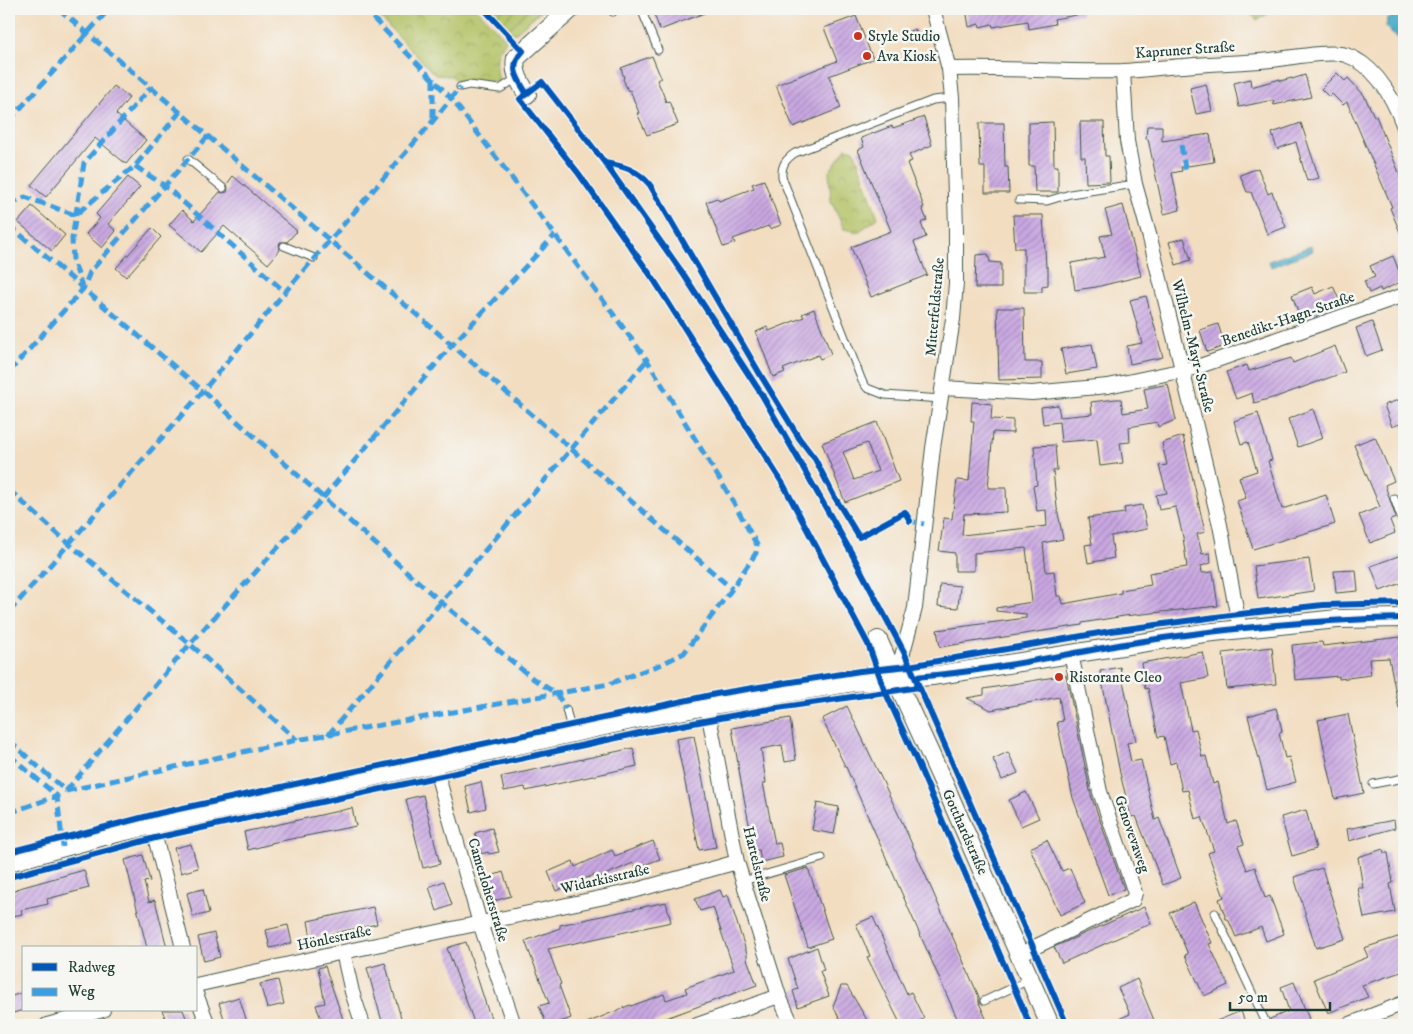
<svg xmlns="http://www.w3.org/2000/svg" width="1413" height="1034" font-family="'IM FELL DW Pica',serif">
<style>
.park{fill:url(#park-crowns);stroke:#687f4c}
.garden{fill:url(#garden-furrows);stroke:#687f4c}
.water{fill:url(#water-ripples);stroke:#35767f}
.building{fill:url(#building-hatch);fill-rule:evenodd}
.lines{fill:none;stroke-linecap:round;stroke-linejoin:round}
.service-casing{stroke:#3f5549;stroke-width:9}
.minor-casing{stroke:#3f5549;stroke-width:16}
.tertiary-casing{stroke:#3f5549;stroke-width:20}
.service{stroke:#fff;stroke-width:7}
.minor{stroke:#fff;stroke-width:14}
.tertiary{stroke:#fff;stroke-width:18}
.quiet{stroke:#3c9ee2;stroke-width:5;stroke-dasharray:10 5;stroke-linecap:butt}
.cycleway-casing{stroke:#f6f6f2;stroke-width:9}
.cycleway{stroke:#0057b8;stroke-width:6}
.poi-dot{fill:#c8321e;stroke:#f6f6f2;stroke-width:2}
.labels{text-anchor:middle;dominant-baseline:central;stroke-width:5;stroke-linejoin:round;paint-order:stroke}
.poi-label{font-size:15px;fill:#1f3d34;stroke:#f6f6f2;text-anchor:start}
.street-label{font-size:15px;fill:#1f3d34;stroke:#f6f6f2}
</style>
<defs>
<pattern id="park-crowns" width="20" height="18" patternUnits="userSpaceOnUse" patternTransform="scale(1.25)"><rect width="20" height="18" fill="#b2c163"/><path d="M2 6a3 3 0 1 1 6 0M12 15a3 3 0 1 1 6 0" fill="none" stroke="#909e52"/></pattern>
<pattern id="garden-furrows" width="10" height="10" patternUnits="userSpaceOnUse" patternTransform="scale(1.25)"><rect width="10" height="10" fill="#b2c163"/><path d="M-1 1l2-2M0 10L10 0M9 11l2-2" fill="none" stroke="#909e52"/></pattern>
<pattern id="water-ripples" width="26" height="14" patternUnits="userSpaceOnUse" patternTransform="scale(1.25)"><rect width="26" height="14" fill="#4baeca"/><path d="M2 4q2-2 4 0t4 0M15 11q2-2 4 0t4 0" fill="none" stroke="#3e8fa5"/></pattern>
<pattern id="building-hatch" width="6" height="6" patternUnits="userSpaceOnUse" patternTransform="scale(1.25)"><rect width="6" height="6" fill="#caa8e2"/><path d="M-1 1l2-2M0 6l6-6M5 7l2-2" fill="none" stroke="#a38ab8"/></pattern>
</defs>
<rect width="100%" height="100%" fill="#f6f6f2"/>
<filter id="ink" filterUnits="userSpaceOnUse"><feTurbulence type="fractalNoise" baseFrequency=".02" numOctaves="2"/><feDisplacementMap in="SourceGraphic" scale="10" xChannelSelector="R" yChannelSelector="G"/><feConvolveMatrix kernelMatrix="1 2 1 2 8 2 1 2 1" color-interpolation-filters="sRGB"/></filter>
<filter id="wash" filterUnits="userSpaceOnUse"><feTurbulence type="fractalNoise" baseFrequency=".0096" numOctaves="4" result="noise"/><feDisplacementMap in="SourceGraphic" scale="20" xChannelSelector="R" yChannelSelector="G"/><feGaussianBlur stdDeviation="1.12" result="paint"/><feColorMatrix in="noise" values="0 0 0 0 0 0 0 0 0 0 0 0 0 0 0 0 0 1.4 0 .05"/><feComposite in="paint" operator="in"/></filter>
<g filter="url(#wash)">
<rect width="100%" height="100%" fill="#f2ddc0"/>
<path class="park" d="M372 9H477L506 40C494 57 496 63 499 82L467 80 458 83 452 76 435 75Z
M1246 9H1276L1257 20Z
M846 148 854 150 878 218 858 232 844 229 831 201 829 172Z"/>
<path class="garden" d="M490 9H543L514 34Z"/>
<path class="water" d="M1392 17 1404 18V42L1391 33 1386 27 1387 20Z
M1311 246 1313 251 1271 267 1269 261Z"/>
<g id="blocks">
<path class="building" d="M652 9H712V10L660 30Z
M966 9H1081L1082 14 1054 19 1055 24 1029 29 1028 21 993 27 992 24 980 27 979 24 969 27Z
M856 16 873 59 829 76 841 108 793 127 776 85 837 61 824 28Z
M915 29 919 39 909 43 905 33Z
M652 56 661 78 657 80 662 91 666 102 669 101 678 124 647 135 637 113H639L630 90 628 91 623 79 624 78 621 68Z
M1337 73 1345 81 1348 78 1364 95 1374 116H1376L1404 185V242L1390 208 1392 207 1347 102 1343 105 1332 94 1329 97 1321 89Z
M1305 75 1311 97 1274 105 1273 100 1239 107 1234 83 1250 79 1251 87 1280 79V81L1292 78V79Z
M1206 84 1212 111 1196 114 1190 88Z
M114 86 129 98 116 114 146 140 126 164 95 138 46 197 31 185Z
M924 117 932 145 909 155 912 161 907 163 924 207 922 208 927 220 921 223 926 237 914 242 927 275 871 297 851 247 891 231 858 150 864 147 861 138 892 126 893 128Z
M1053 122 1054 166H1058V192H1035L1034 166H1029V123Z
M1080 122H1104L1105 156H1109L1110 182 1086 183 1085 157H1081Z
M979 123H1004L1005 167H1008L1009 193H985V167H980Z
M1301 123 1319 178 1307 181 1296 142 1277 149 1272 133Z
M1147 126H1162V141L1210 134 1214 162 1181 167 1182 171 1172 173 1180 210 1164 214 1148 139H1146Z
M1258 168 1268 194 1272 192 1286 227 1267 234 1251 192H1247L1240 175Z
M233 176 297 231 287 242H280L279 246 280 250 268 264 224 226 201 252 169 225 182 210 194 221 220 192 223 193 227 192 228 188 227 184Z
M128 177 140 187 108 224 116 231 102 248 86 234 100 218 96 214Z
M764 180 781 225 770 229 768 226 733 239 735 243 723 247 706 202 717 198 719 201 754 188 752 184Z
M1123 205 1141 276 1096 287 1075 290 1071 263 1105 257 1100 236 1112 234 1105 210Z
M32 206 65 235 52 251 18 222Z
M1013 215H1043L1046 267H1048V285L1042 286V292H1024V248H1015Z
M152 228 161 237 126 277 116 268Z
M1184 238 1191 260 1176 265 1169 242Z
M988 254 990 262 1001 263V288H975L976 255Z
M1393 256 1403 281 1381 291 1380 288 1369 293 1364 281 1375 277 1370 266Z
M1333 286 1341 304 1301 320 1292 295 1312 287 1315 294Z
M1146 296 1163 357 1130 364 1127 346 1142 343 1130 300Z
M997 308H1024L1025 362H1042V379L999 380Z
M814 309 831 354 820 359 818 355 783 369 785 372 773 377 756 332 767 327 769 331 804 317 802 314Z
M1372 322 1382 350 1366 356 1356 328Z
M1218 324 1225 346 1207 352 1200 330Z
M1092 344 1097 369 1066 374 1061 349Z
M1335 346 1345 372 1276 397 1254 403 1252 393 1236 399 1226 372 1247 365 1249 371 1291 358 1293 363Z
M1168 384 1176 420 1158 427 1157 422 1129 427 1130 442 1120 443 1123 463 1100 466 1097 439 1061 442 1059 422 1043 424 1041 407 1058 405 1060 417 1092 414 1091 402 1116 399H1121L1123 413 1148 409 1144 389Z
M1404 398V422L1392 427 1384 405Z
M972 402 992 404 991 419 1013 420V433L993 432 988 488H1006L1007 512 964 514 962 535 1047 526 1046 510 1037 511 1033 486 1037 485 1034 446 1055 445 1057 470 1053 471 1057 508 1063 539 1043 543 1046 572 1054 571 1057 596H1061L1063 604 1121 593V590L1151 585 1149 573 1187 567 1183 537 1176 507 1159 510 1156 495 1167 493 1159 466 1167 465 1162 443 1183 436 1205 532 1197 534 1202 554 1210 553 1211 563 1201 566 1202 573 1213 572 1218 606 1124 616 1082 623V625L940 647 937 630 1026 618V614L996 611V608L1032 602 1026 548 974 553V571H955V553L939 551 944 518 952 519 957 480 969 481 974 421H971Z
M1313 409 1323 438 1298 447 1288 419Z
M1258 413 1272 460 1268 461 1282 509 1326 495 1335 524 1253 549 1237 501 1246 498 1239 477 1257 471 1248 442 1241 444 1234 421Z
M877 422 899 481 845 502 822 443ZM867 443 878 471 854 480 843 452Z
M1375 437 1394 481 1385 485 1396 518 1390 520 1395 533 1370 543 1359 515 1380 507 1354 445Z
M1142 505 1147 529 1111 536 1114 558 1088 563 1085 545 1092 544 1088 518 1125 513 1124 508Z
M1401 555 1404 565V582L1380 591 1371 566Z
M1309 559 1314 591 1258 599 1254 566Z
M1356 570 1358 591 1336 593 1334 571Z
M940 584 960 586 958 608 938 606Z
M1401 637 1404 670V709H1399L1389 658 1369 659 1371 675 1339 679V676L1295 680 1292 645 1322 642 1323 646Z
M1272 647 1276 684 1227 689 1223 653Z
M1203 652 1208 678 1181 683 1191 730 1196 729 1202 757 1206 756 1213 784 1218 782 1228 824 1236 821 1244 844 1238 846 1247 870 1255 867 1265 898 1270 896 1284 934 1266 941 1261 927 1236 937 1228 919H1226L1219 899 1224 897 1208 853 1214 851 1202 817 1195 819 1188 790 1182 791 1176 762 1170 764 1164 736 1158 737 1148 688 1145 689 1141 663Z
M1120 667 1136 741 1127 743 1131 762 1141 760 1155 820 1159 818 1181 878 1163 885 1136 816 1131 817 1120 773 1100 671Z
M1066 675 1091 795 1124 889 1108 895 1073 798 1057 722 1063 721 1059 697 991 710 967 698 984 695V689Z
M847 706 903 824 979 997V1003L989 1025H960L846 767V768L822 719Z
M1276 708 1281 726 1282 732 1279 733 1285 758 1289 757 1296 782 1267 790 1248 716Z
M1348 714 1364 793 1335 799 1318 720Z
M790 718 796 760 785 762 782 745 761 749 766 783H763L775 844 780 843 783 857 761 862 759 850H754L741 782 732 728Z
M694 736 716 847 699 850 676 739Z
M633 748 637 766 526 791 525 787 504 791 501 777Z
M1008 752 1018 773 1002 780 993 759Z
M481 782 486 808 471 812 465 786Z
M1026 792 1039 818 1021 826 1009 800Z
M423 795 440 864 423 868 406 799Z
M817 803 839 807 834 834 812 830Z
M352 808 356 826 271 843V844L248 850 244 832Z
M1306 810 1316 849 1292 856 1281 817Z
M1394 820 1395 828 1349 841 1347 829Z
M492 828 499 852 489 854 488 852 481 854 475 833Z
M1047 840 1062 871 1070 868 1085 903 1060 915 1030 848Z
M653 841 660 859 636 868 633 863 596 879 594 875 556 891 548 872 573 861 575 867 612 850 615 856Z
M191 844 198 868 181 873 174 848Z
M1383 849 1384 853H1388L1393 883 1390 884 1395 912 1364 918 1358 888H1363L1358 857Z
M143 855 150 881 144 882 149 902 155 900 167 948H147L125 860Z
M808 868 832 939 808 947 784 875Z
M1322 868 1345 939 1316 948 1294 877Z
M84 870 89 888 47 899 48 904 21 910 22 914 9 917V893L17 890 16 889Z
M503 872 511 896 494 901 486 878Z
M444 881 452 905 437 911 429 887Z
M203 889 209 913 193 917 187 893Z
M720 890 723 897 728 895 747 954V959L757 985 647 1025H582L630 1005 631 1006 664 994 666 1000 687 993 685 988 734 970 713 907 700 911 695 899Z
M666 902 671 922 548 949 561 984 559 985 571 1018 552 1025H547L539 1006 549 1003 525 941 560 928V925Z
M1194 902 1212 943 1209 944 1228 985 1204 996 1185 955 1188 954 1170 913Z
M373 907 377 924 311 938 308 921Z
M1144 907 1151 923 1062 963 1054 947Z
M873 917 907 994 911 992 924 1019 911 1025H901L867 957 870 956 856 924Z
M288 925 292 943 270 948 266 930Z
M214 933 220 957 204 961 198 937Z
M1404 935V971L1362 985 1368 997 1328 1013 1314 979 1368 957 1364 948Z
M466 942 487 1008 494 1025H475L447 948Z
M817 947 824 970 820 971 829 996 798 1007 793 991 798 989 788 959Z
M385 963 402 1021 390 1025H383L367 968Z
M325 966 335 996 345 1025H323L316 1005 325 1003 318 968Z
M1137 979 1156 1025H1105L1130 1014 1118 988Z
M278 980 284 1004 267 1008 260 984Z
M1294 982 1309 1019 1294 1025H1272L1270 1019 1289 1011 1281 987Z
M841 986H847L870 1025H843L833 1006Z
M24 992V1010L9 1014V997Z
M239 997 248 1025H226L219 1003Z
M162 1010H183L189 1025H168Z
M1241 1011 1246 1025H1207Z"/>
</g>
</g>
<g filter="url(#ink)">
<use href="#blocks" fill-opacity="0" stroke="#3f5549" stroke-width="1"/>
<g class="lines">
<defs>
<path id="service" d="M610 9 613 12
M641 9 658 50
M460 87 469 85 500 89 517 78
M188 159 223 188
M1019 200 1047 201 1070 194 1135 184
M284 246 314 258
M941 399 885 395 867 388 862 381 782 177C781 165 786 159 795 153L933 100 952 98
M1394 498 1404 526
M566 709 572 733
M1373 784 1404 778
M743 881 822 858
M1215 913 1267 1025
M984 1001 1029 980"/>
<path id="minor" d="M949 69C1007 67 1065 73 1123 71 1143 70 1164 67 1184 66 1213 63 1242 63 1271 60 1290 58 1329 50 1346 55 1376 65 1394 100 1404 127
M1123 71 1127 141 1135 184 1150 238 1220 525 1240 629
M943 388 1032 393 1108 386 1194 368 1404 295
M896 678 915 608 933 448 953 319 956 283V228L952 98 949 69 933 9
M707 706 737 862 779 996 792 1025
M434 763 480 923 514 1025
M152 825 183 948
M343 952 352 992 363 1025
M1018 955 1133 900 1135 893 1100 792 1071 654
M196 985 343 952 633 891 737 862
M196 994 208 1025
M47 1025 103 1010
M697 1025 779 996
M1348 1025 1404 1003"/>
<path id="tertiary" d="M527 94C520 82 513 72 516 58L571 9
M878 640 949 795 1050 1025
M9 862 104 836 152 825 641 718 707 706 854 682 932 676 1204 633 1337 619 1404 618"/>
</defs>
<use href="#service" class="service-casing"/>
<use href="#minor" class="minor-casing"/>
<use href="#tertiary" class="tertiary-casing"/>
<use href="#service" class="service"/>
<use href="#minor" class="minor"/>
<use href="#tertiary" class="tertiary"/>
<path class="quiet" d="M59 9 452 345 732 589
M433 78V121
M1398 111 1404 108
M9 121 109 9
M1181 145 1186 173
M135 166 165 186 285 292
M9 205 25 197 75 215 135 166 180 112
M9 225 203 391 441 602 532 678 557 694 566 709
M83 289 73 260 72 239 84 163 151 87
M9 372 83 289 90 272 208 136
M9 490 68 543 190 644 297 740
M908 518 910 521 924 524
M9 612 203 391 285 292 433 121 460 87
M328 735 647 360
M9 741 66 791
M9 755 57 796 63 847
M66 791 297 740 609 684 662 664 684 653 732 589 756 553 757 545 734 503 647 360 555 235 451 98 364 9
M66 791 190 644 324 497 452 345 555 235
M9 813 57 796"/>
<defs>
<path id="cycleway" d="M484 9 523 51C508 67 517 78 527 94
M605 163C623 166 638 170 650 185L760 374 799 438 815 459 834 496 859 537 905 512 910 521
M915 677C985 672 1055 656 1125 644 1217 629 1311 620 1404 618
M9 852 160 813 716 694 860 671 909 666 1111 631 1231 615 1323 605 1404 603
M9 877 155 838 644 732 764 710 919 687
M1030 1025 919 766 885 691 868 644 783 484 654 280 579 174 520 99 542 82 605 163 684 275 762 395 852 554 904 652 1067 1025"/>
</defs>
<use href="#cycleway" class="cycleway-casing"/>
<use href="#cycleway" class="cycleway"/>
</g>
</g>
<g class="poi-dot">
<circle cx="858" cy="36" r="5"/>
<circle cx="867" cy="56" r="5"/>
<circle cx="1059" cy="677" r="5"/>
</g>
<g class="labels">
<g class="poi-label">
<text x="868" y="36">Style Studio</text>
<text x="877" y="56">Ava Kiosk</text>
<text x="1069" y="677">Ristorante Cleo</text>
</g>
<g class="street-label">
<text transform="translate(1185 50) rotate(-4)">Kapruner Straße</text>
<text transform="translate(935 307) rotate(-85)">Mitterfeldstraße</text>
<text transform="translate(1288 319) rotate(-19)">Benedikt-Hagn-Straße</text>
<text transform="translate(1193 346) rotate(76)">Wilhelm-Mayr-Straße</text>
<text transform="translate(965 832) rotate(66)">Gotthardstraße</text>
<text transform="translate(1132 834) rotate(71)">Genovevaweg</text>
<text transform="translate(757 864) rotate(76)">Hartelstraße</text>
<text transform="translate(605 879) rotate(-13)">Widarkisstraße</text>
<text transform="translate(488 890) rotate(73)">Camerloherstraße</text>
<text transform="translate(334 938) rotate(-12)">Hönlestraße</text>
</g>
</g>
<rect width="1413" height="1034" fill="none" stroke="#f6f6f2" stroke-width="30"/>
<rect x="22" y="946" width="175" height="65" fill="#f6f6f2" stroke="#a0aca6"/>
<rect x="32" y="963" width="25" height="8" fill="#0057b8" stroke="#a0aca6"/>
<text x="68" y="972" font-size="15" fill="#1f3d34">Radweg</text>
<rect x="32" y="988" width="25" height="8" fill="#3c9ee2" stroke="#a0aca6"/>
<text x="68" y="996" font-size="15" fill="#1f3d34">Weg</text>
<path d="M1230 1002v8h100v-8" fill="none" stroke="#1f3d34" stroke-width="2.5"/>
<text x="1238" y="1002" font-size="15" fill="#1f3d34" stroke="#f6f6f2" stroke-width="4" paint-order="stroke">50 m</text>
</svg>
